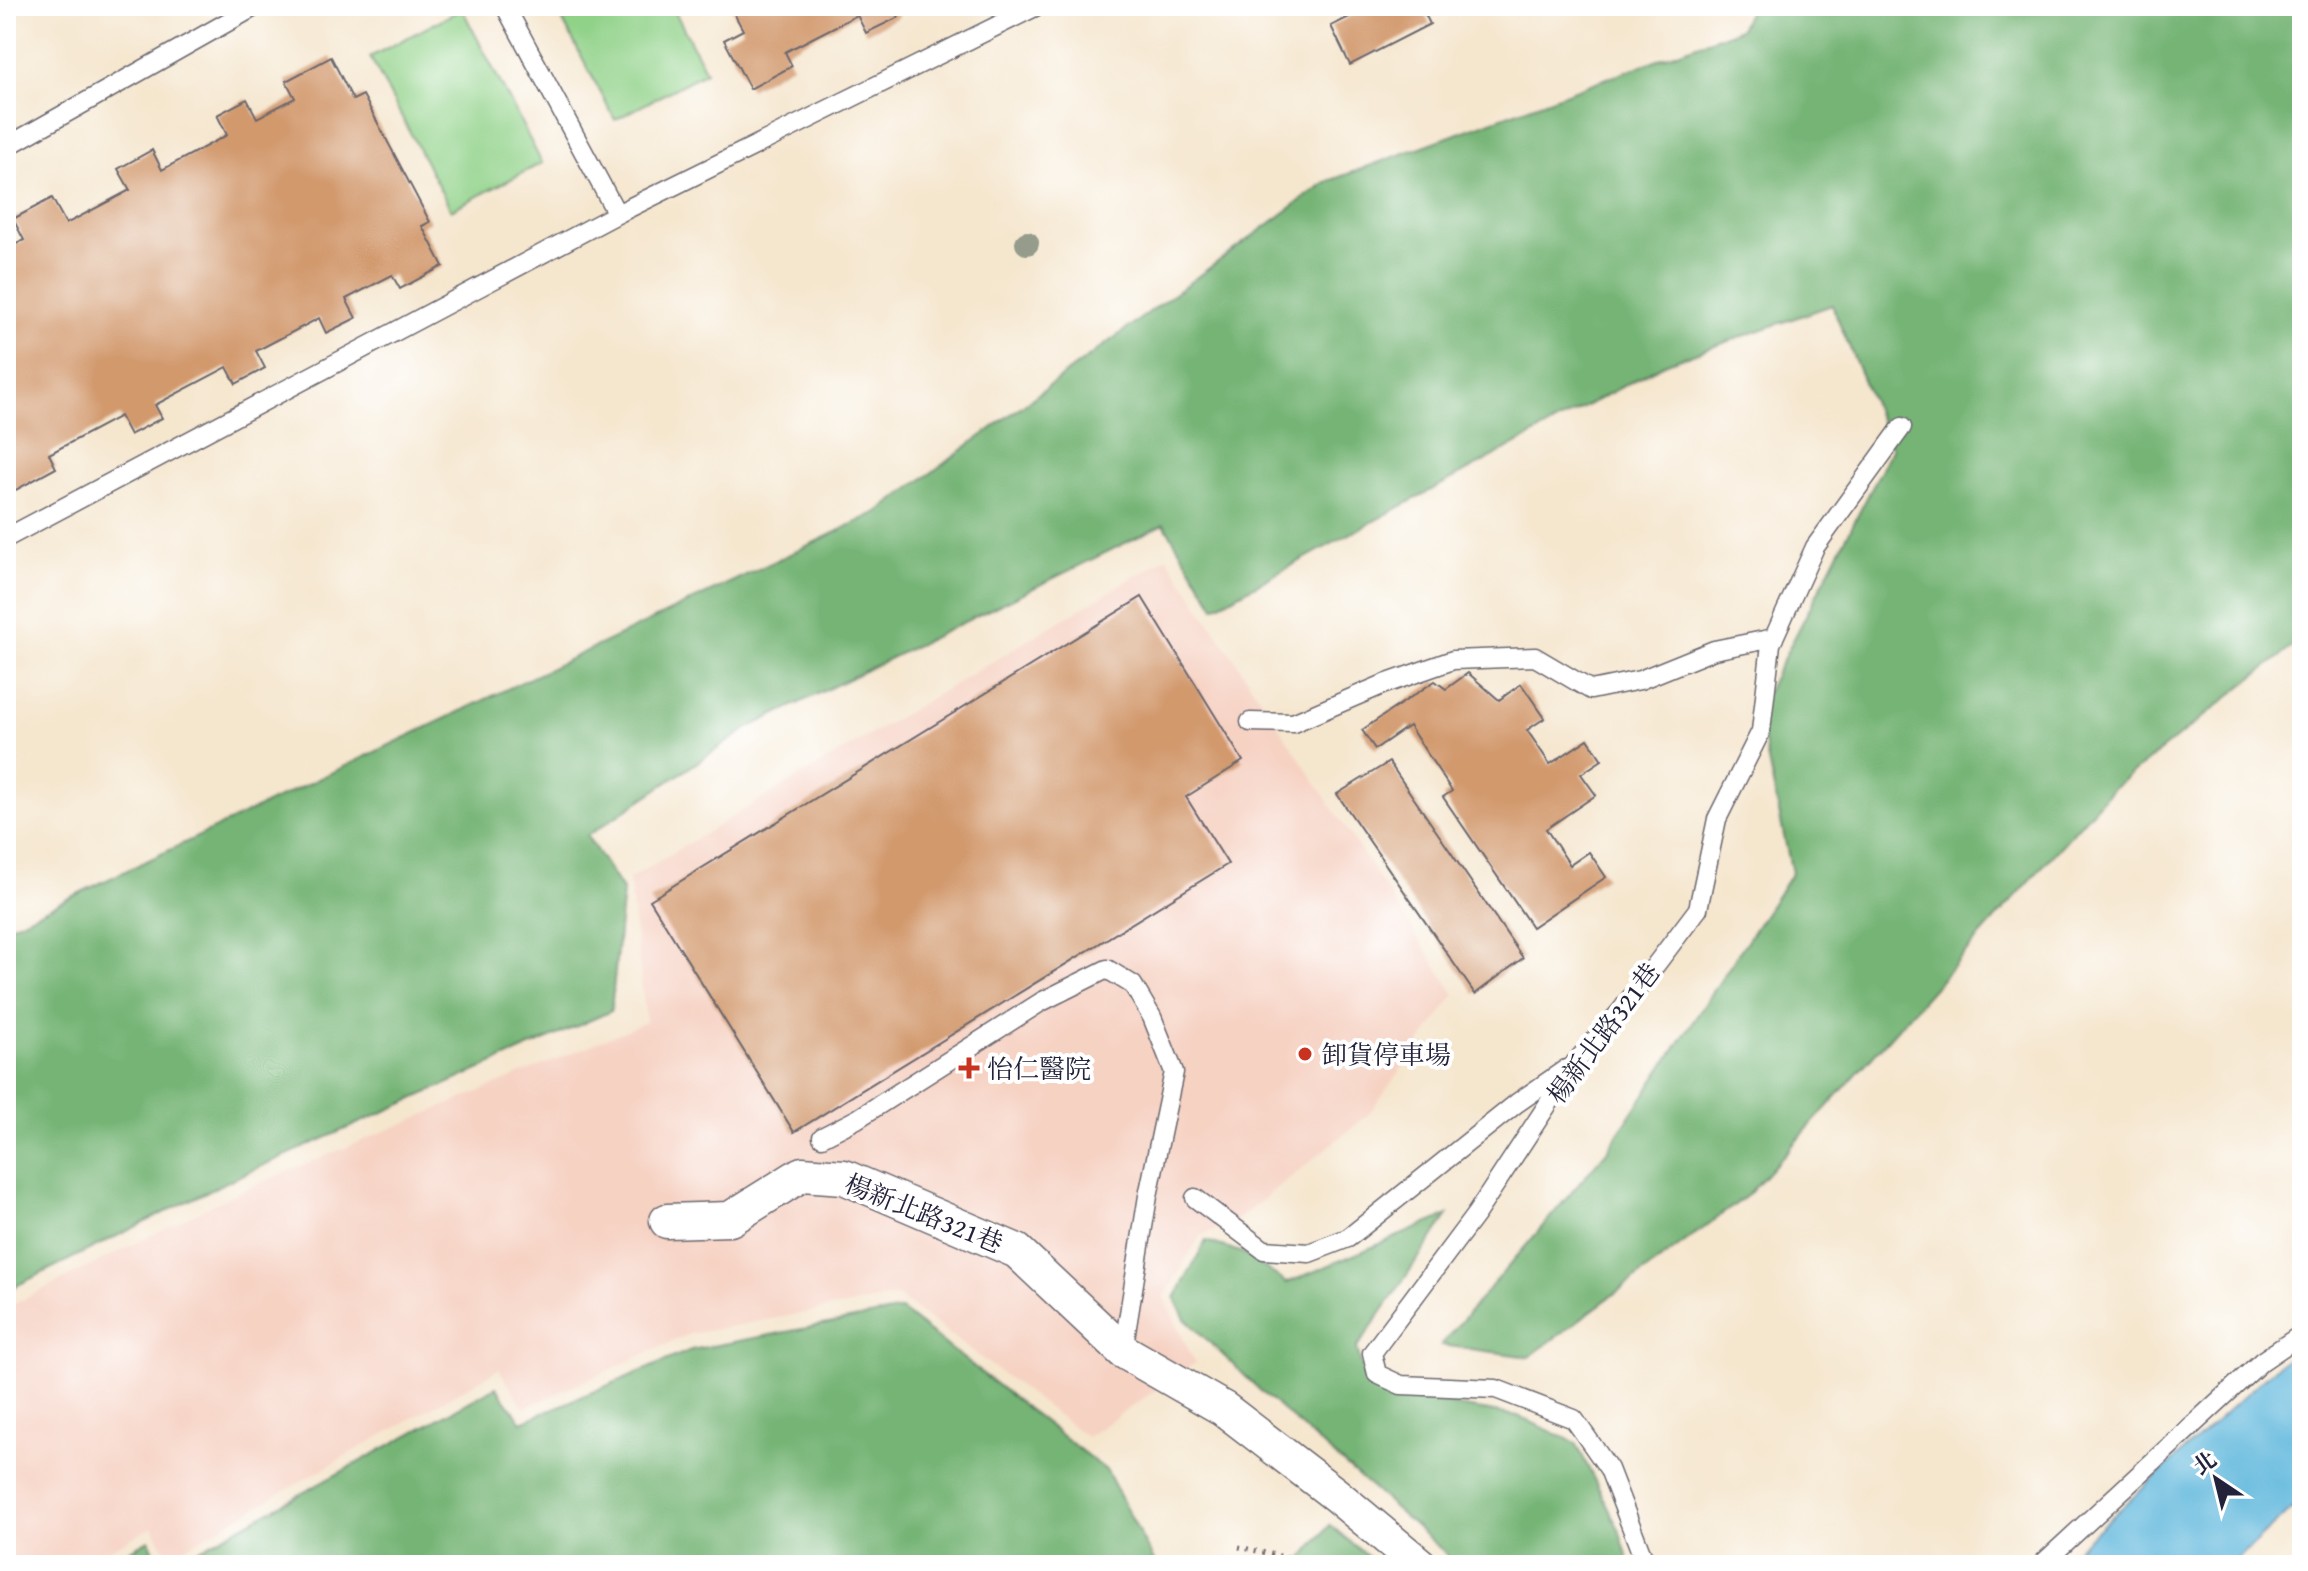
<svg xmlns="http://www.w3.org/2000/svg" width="2308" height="1571" font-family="'Gentium Book Plus','Noto Serif TC',serif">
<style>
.built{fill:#f6d2c3}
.green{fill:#91d289;stroke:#5a7a62;stroke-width:2}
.forest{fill:#74b475;stroke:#4b6b58;stroke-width:2}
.water{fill:#5fb7dc;stroke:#406c8c;stroke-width:2}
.building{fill:#d2996d}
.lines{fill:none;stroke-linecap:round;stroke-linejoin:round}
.lane-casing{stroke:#6c676e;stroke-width:21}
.street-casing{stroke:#6c676e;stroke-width:37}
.path{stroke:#6c676e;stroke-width:5;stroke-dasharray:2 6;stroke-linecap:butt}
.lane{stroke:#fff;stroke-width:18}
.street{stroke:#fff;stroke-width:34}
.tree{fill:#969c8c}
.poi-dot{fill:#c8321e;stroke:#fff;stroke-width:3}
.labels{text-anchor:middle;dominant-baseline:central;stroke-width:8;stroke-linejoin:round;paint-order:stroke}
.street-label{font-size:26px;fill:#22223b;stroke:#fff}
.poi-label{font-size:26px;fill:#22223b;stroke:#fff;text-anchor:start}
</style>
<rect width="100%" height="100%" fill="#fff"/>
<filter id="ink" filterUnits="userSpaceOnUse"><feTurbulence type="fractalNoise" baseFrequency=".0125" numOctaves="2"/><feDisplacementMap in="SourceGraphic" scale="16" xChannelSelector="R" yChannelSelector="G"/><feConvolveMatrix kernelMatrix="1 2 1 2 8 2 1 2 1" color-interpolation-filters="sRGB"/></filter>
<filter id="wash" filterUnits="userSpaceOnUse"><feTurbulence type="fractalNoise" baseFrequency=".006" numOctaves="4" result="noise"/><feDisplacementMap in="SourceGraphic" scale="32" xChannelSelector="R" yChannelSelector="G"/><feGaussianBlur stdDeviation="1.8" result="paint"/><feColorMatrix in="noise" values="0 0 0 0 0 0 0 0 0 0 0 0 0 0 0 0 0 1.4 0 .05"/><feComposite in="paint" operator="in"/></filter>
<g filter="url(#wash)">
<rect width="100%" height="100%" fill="#f5e6ce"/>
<path class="built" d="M1167 557 1455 994 1369 1114 1235 1222 1200 1236 1164 1297 1195 1363 1087 1437 898 1296 690 1334 524 1408 499 1369 168 1557 153 1527 80 1565H6V1308L232 1195 646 1022 629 879Z"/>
<path class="green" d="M555 6H672L706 72 615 120Z
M462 9 542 163 451 210 370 57Z"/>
<path class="forest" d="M1751 6H2302V639L2112 789 1748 1195 1529 1357 1441 1345 1607 1151 1792 873 1757 710 1892 449 1832 305 1664 364 1215 607 1164 524 750 727 587 836 623 891 611 1011 224 1183 6 1291V928L878 512 1326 182 1740 29Z
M1448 1215 1357 1348 1366 1382 1404 1397 1518 1416 1576 1443 1619 1529 1630 1565H1457L1431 1540 1265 1395 1185 1319 1175 1298 1206 1241 1243 1253 1287 1283Z
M901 1310 1107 1471 1156 1565H171L496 1387 522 1422 691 1350Z
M1330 1525 1378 1565H1308L1302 1559Z
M149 1540 160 1565H103Z"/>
<path class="water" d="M2302 1350V1499L2231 1565H2059L2278 1365Z"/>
<g id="blocks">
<path class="building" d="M730 6H894L899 17 866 33 857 15 785 52 792 66 750 89 724 40 743 30Z
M1371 6H1421L1430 24 1350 65 1331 26Z
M331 57 353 100 363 95 430 222 422 226 443 266 400 289 392 275 346 299 356 318 326 333 319 318 256 351 265 368 236 384 227 367 155 405 162 418 130 435 120 416 49 454 56 468 14 491 6 476V249L24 240 13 219 52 198 66 224 130 190 118 169 152 150 162 170 227 135 217 115 247 99 257 118 295 98 286 81Z
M1142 597 1243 761 1186 797 1228 864 794 1132 650 900Z
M1468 673 1499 700 1521 684 1545 718 1527 730 1550 764 1588 739 1602 760 1581 774 1596 795 1546 829 1570 865 1589 852 1606 877 1532 927 1443 797 1452 791 1409 726 1375 749 1362 730 1435 681 1446 689Z
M1389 762 1523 958 1475 994 1337 794Z"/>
</g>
</g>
<g filter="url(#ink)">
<use href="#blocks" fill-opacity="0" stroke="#6c676e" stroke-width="2"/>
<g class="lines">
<defs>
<path id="lane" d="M505 6 617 214
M6 147 256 6
M6 538 617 214 1037 6
M1250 722 1293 723 1382 685 1453 660 1535 657 1591 690 1640 680 1714 650 1774 638
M822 1137 857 1119 1041 1002 1107 969 1133 985 1152 1017 1174 1072 1148 1196 1123 1351
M1195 1198 1264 1250 1309 1253 1348 1238 1517 1103 1566 1069
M1646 1565 1609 1469 1574 1419 1496 1389 1401 1385 1377 1374 1372 1353 1476 1214 1575 1063 1620 1012 1698 909 1717 819 1761 731 1771 644 1815 547 1902 427
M2041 1565 2262 1361 2302 1334"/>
<path id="street" d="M667 1221 730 1219 802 1174 844 1177 1017 1251 1123 1351 1224 1409 1336 1495 1420 1565"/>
</defs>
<use href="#lane" class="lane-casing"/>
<use href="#street" class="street-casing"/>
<path class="path" d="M1239 1547 1298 1560 1301 1565"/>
<use href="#lane" class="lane"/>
<use href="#street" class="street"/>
</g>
<circle class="tree" cx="1027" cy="243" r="12"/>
</g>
<g class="poi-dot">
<circle cx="1305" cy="1054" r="8"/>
<path d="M965 1056h8v8h8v8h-8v8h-8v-8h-8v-8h8z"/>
</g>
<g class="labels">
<g class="street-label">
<text transform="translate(1603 1033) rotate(-53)">楊新北路321巷</text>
<text transform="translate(924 1213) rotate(22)">楊新北路321巷</text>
</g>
<g class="poi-label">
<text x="1321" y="1054">卸貨停車場</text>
<text x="987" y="1068">怡仁醫院</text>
</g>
</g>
<rect width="2308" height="1571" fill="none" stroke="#fff" stroke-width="32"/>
<g transform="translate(2216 1479) rotate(325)" stroke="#ffffff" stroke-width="6" paint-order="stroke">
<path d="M0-6L14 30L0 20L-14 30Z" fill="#22223b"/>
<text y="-12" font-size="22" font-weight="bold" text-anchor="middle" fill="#22223b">北</text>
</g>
</svg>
